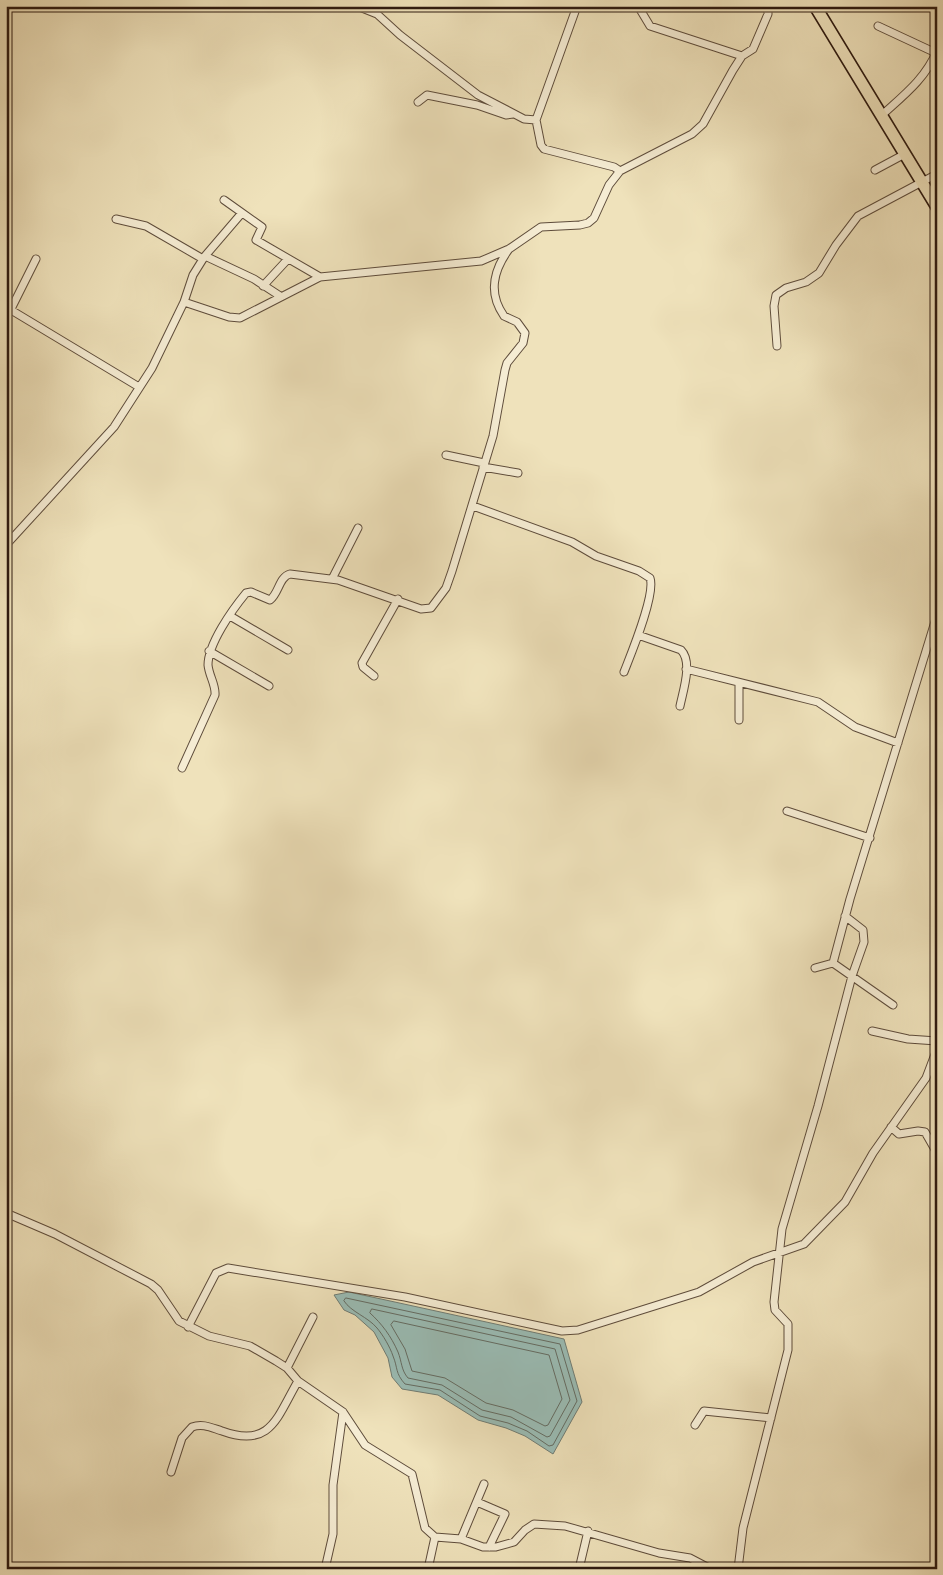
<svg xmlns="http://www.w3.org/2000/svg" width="943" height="1575" font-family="Vollkorn,serif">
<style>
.water{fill:#9abdb6;stroke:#6f7c74}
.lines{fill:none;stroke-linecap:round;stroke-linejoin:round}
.shore{stroke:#646c63;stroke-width:1}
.minor-casing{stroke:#5e4c3b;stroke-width:9}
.primary-casing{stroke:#2e1a10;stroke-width:14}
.minor{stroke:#f5ecd3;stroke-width:7}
.primary{stroke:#efe2bb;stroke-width:11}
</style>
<rect width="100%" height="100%" fill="#efe2bb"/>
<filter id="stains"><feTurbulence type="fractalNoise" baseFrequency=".004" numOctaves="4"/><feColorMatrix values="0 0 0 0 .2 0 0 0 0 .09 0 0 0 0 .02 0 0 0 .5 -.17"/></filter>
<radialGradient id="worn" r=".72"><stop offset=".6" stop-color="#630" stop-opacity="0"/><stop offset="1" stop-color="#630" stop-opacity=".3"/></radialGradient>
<path class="water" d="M349 1292 564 1339 582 1402 553 1454 525 1436 506 1428 478 1420 438 1395 402 1389 392 1377 388 1358 374 1332 355 1315 344 1310 334 1295Z"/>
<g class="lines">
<path class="shore" d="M346 1298 560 1344 577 1401 553 1445 549 1446 527 1431 508 1423 480 1416 440 1390 405 1384C395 1373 398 1368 393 1356 390 1347 383 1335 377 1328 368 1317 351 1312 344 1301Z
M372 1309 555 1349 570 1400 550 1436 547 1437 511 1417 482 1410 442 1385 408 1378C401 1370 402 1362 398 1352 391 1336 382 1324 370 1313Z
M394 1321 549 1355 562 1399 548 1425 545 1426 513 1410 486 1403 445 1378 412 1371 405 1349 391 1325Z"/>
<defs>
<path id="minor" d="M357 6 377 14 400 35 478 95 524 119 536 120 541 145 544 149 614 167 620 171
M638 6 650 26 742 56
M878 26 936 53
M418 102 427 95 477 105 506 115 513 114
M882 115C904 95 925 79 937 51
M536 120 577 6
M875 170 903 155
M224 200 262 227 256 240 320 277
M116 219 146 226 203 259 205 256 254 279 280 296
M205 256 241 214
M263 286 288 259
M184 302 229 317 240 318 320 277 481 261 509 249 541 227 580 225 588 223 594 218 609 185 620 171 692 134 703 124 733 70 742 56 753 49 768 14V6
M6 307 139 387
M11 309 36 259
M777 346 774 306 776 295 786 288 806 282 819 273 836 245 858 216 937 174
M446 455 484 463
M483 467 518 473
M473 506 572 542 596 556 639 571 650 578C656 594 631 654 624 672
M6 545 114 427 152 368 184 302 193 275 203 259
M332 579 358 528
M230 616 288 650
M638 635 681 650C693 662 683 691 680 706
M209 651 269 686
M686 669 818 702 855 727 898 743
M374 676 363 667 362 663 398 599
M739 683V720
M182 768 215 695C216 685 209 676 208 665 208 644 232 610 246 593L251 592 270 600C279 593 279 577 290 574L338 580 421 609 431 608 446 588 452 571 493 436 505 370 507 363 523 343 525 333 517 322 504 316C488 293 493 271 509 249
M787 811 870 838
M833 963 893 1005
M815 968 833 963 850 899 937 615
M872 1031 908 1039 937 1041
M891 1127 899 1134 918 1131 925 1132 937 1153
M6 1213 55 1234 151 1284 158 1290 179 1321 209 1336 250 1346 276 1361 287 1368 298 1381 343 1412 365 1445 412 1474 425 1528 435 1537 461 1539 483 1547H496L514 1542 525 1530 534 1524 565 1526 659 1553 690 1558 711 1569
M188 1327 216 1273 228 1268 405 1297 562 1331 578 1330 699 1292 753 1262 804 1244 845 1202 873 1153 926 1078 937 1049
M287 1368 313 1317
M695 1425 704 1411 771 1418
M171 1472 182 1438 192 1427C203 1423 212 1428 222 1431 271 1449 277 1417 298 1381
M477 1502 505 1514 489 1547
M461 1539 484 1484
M325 1569 333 1534V1485L343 1412
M428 1569 435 1537
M579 1569 588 1531
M738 1569 743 1528 788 1350V1324L775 1310 774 1302 782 1229 818 1106 852 976 864 942 863 930 845 916"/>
<path id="primary" d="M815 6 937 207"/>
</defs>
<use href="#minor" class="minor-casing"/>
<use href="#primary" class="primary-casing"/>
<use href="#minor" class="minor"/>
<use href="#primary" class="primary"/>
</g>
<rect width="943" height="1575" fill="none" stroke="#efe2bb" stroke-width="25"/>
<rect x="8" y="8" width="928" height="1560" fill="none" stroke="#2e1a10" stroke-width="2.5"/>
<rect x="12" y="12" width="918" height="1550" fill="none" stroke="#2e1a10"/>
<rect width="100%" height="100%" filter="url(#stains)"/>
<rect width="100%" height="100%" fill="url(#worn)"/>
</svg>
